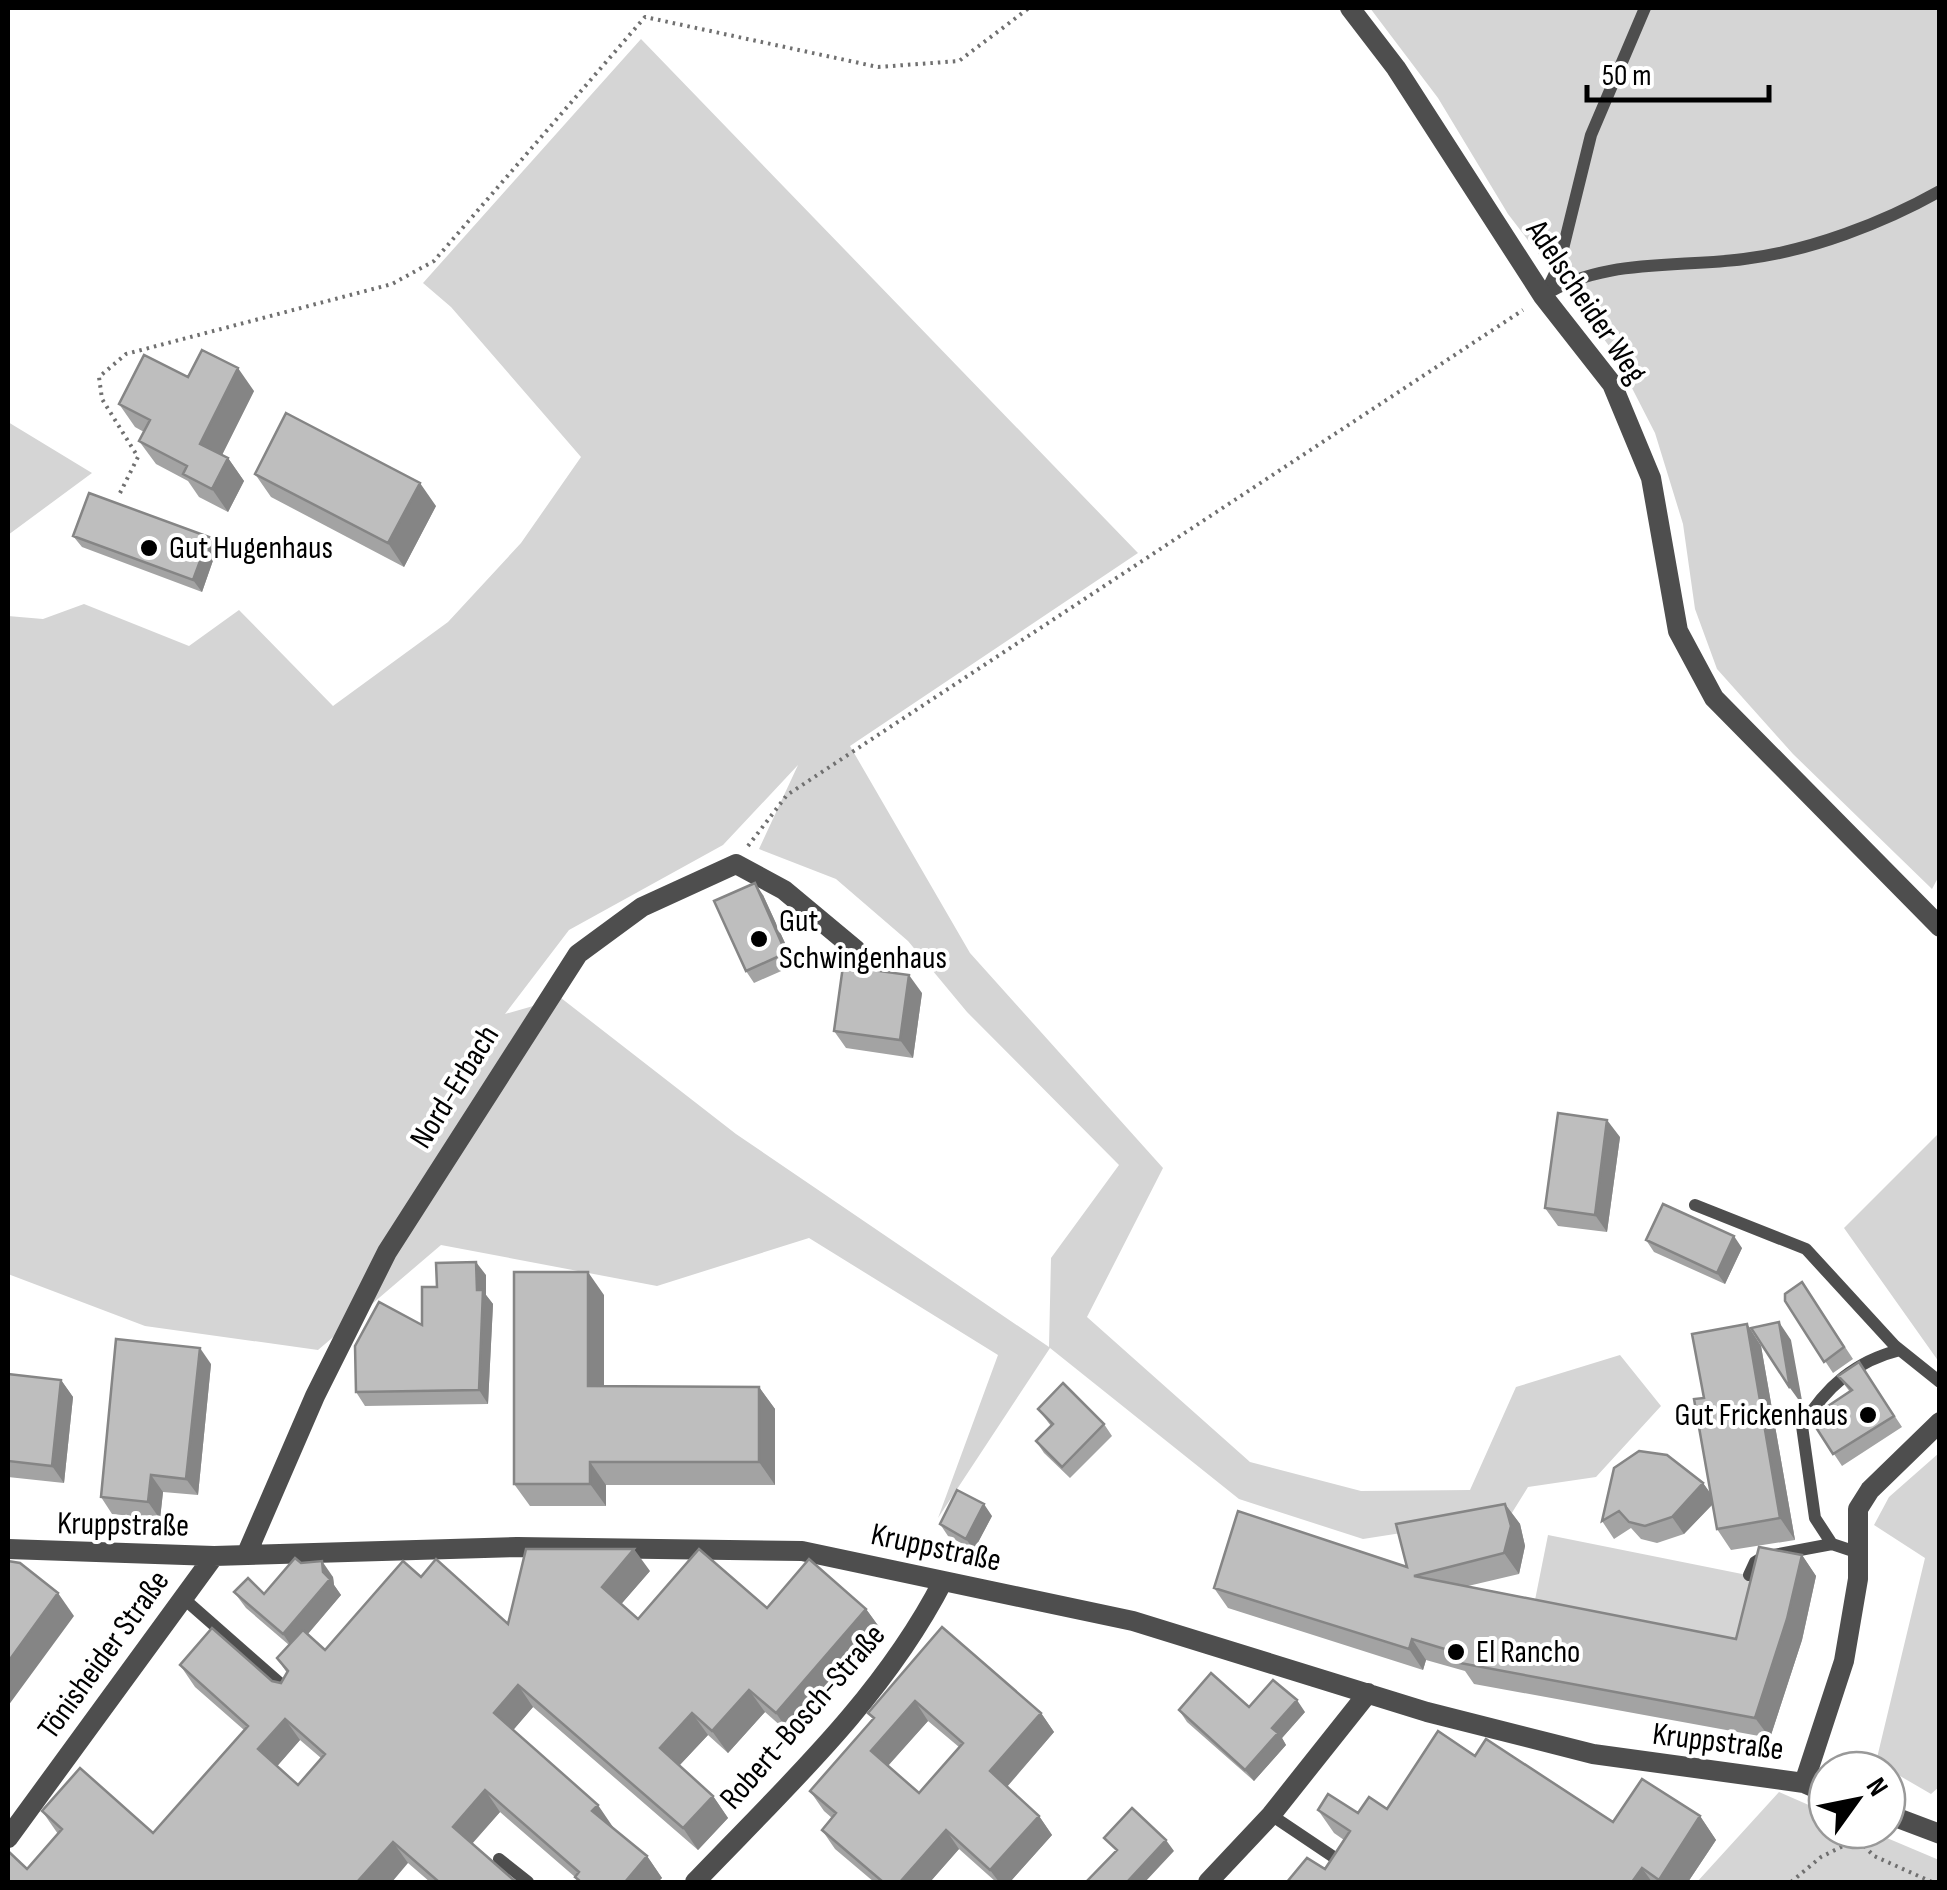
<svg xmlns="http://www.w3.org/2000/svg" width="1947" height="1890" font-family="'Sofia Sans Condensed',sans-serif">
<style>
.green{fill:#d5d5d5;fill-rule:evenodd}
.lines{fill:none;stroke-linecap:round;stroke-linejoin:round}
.path{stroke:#707070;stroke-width:4;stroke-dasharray:2.5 5;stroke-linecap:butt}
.lane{stroke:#4e4e4e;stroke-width:12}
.street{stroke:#4e4e4e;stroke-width:20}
.wall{fill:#a3a3a3;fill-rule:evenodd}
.shaded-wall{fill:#858585}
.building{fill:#bebebe;stroke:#858585;stroke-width:2.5;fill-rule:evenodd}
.poi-dot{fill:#000;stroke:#fff;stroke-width:4}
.labels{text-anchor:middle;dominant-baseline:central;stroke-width:8;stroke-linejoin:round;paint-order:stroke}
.street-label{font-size:32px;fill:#000;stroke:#fff}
.poi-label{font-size:32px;fill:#000;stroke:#fff;text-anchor:start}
</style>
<rect width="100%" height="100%" fill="#fff"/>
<path class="green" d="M1370 8H1939L1940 874 1932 889 1793 754 1717 669 1695 609 1683 524 1655 433 1613 351 1508 214 1438 98Z
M641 39 1138 553 850 746 970 953 1163 1168 1087 1317 1250 1462 1361 1491 1470 1490 1516 1387 1620 1355 1661 1406 1596 1477 1528 1487 1510 1516 1363 1539 1239 1499 1050 1348 938 1518 998 1355 809 1238 657 1286 441 1245 318 1350 145 1326 8 1274V616L43 619 84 604 189 646 239 610 333 706 448 622 521 543 581 457 451 307 423 283ZM798 765 759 849 836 879 908 941 967 1012 1119 1165 1051 1258 1049 1347 736 1134 561 998 505 1014 569 930 723 845Z
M8 422 92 473 8 535Z
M1939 1133V1362L1844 1228Z
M1939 1453 1940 1786 1931 1794 1876 1762 1925 1558 1874 1525 1889 1497Z
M1548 1535 1762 1578 1746 1658 1532 1615Z
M1779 1792 1827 1813V1830H1868L1939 1860V1882H1697Z"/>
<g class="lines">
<path class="path" d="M120 493 138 457 102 399 99 377 126 354 392 284 434 261 645 17 878 67 959 61 1029 8
M748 846 787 795 1523 310
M1848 1830 1874 1856 1932 1882
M1791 1882 1821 1857 1855 1840"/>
<path class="lane" d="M1545 294 1559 265 1591 135 1645 8
M1543 296C1602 258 1676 268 1744 259 1810 251 1883 223 1940 191
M1695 1205 1806 1249 1895 1346 1940 1382
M1859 1553 1832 1544 1815 1518 1802 1426C1826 1387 1855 1361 1900 1350
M1749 1575 1755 1562 1763 1557 1832 1544
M183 1598 290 1692
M1271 1815 1344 1864
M499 1859 528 1882"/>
<path class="street" d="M1350 8 1396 68 1543 296 1612 384 1651 478 1678 631 1714 698 1940 927
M8 1549 214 1556 517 1547 802 1551 1133 1621 1427 1712 1593 1754 1804 1783 1827 1793
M247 1553 315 1396 387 1252 578 954 642 907 736 864 784 890 856 950
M1804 1783 1844 1661 1858 1579V1509L1870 1490 1940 1422
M1887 1814 1940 1834
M8 1838 214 1556
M695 1882C785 1788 883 1698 943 1581
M1208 1882 1271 1815 1368 1693"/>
</g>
<path class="wall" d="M188 377 254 391 222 455 228 458 244 481 228 512 199 497 188 481 156 464 139 441 144 432 135 427 119 404Z
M255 474 436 506 404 567 271 497Z
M73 536 217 549 202 592 82 547Z
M763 895 795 965 754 983 746 971Z
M922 993 913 1058 846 1048 834 1031Z
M1620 1137 1607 1232 1558 1226 1545 1208Z
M1646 1240 1742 1248 1725 1284 1654 1252Z
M486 1275V1295L493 1304 488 1404 365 1406 356 1392 422 1325 437 1287Z
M1802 1282 1853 1359 1833 1373 1785 1301Z
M604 1295V1386L759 1387 775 1409V1485H606V1506H530L514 1484Z
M1747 1324 1761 1346 1795 1540 1731 1550 1717 1529 1712 1504 1684 1534 1657 1543 1641 1539 1631 1528 1614 1539 1602 1521 1614 1468 1703 1483 1710 1493 1704 1398Z
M1859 1362 1902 1427 1842 1466 1810 1418 1850 1392 1838 1376Z
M211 1364 198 1495 163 1492 160 1519 112 1514 101 1497Z
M8 1374 61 1380 73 1397 64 1483 8 1477Z
M1038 1409 1104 1424 1112 1436 1070 1478 1044 1453 1036 1441 1051 1426Z
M1505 1504 1520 1524 1525 1546 1519 1574 1468 1586 1736 1639 1802 1555 1816 1576 1802 1640 1770 1738 1474 1684 1465 1671 1426 1660 1423 1670 1228 1608 1214 1588 1407 1567Z
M992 1516 974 1550 948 1536 940 1524Z
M301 1563 333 1577 334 1585 341 1595 308 1634 325 1650 421 1577 508 1624 650 1571 621 1604 638 1619 767 1608 866 1609 882 1631 791 1735 765 1712 728 1753 708 1735 679 1766 713 1796 728 1818 698 1850 533 1707 513 1730 612 1827 647 1856 662 1878 658 1882H578L575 1877 500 1812 472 1844 516 1882H430L408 1863 27 1869 58 1834 42 1811 153 1833 244 1730 195 1687 180 1665 281 1683 287 1673 277 1658 289 1645 246 1608 234 1592 264 1594ZM300 1740 321 1758 298 1785 277 1766Z
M942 1627 1041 1713 1054 1732 1007 1787 1039 1816 1052 1835 1010 1882H996L959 1849 930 1882H874L835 1849 822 1830 832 1818 824 1811 810 1791 873 1719 868 1713ZM928 1721 959 1747 919 1793 888 1766Z
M1249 1707 1305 1712 1282 1738 1286 1745 1254 1781 1187 1722 1179 1710Z
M1475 1756 1613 1822 1700 1816 1716 1840 1688 1882H1287L1325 1869 1344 1840 1334 1833 1318 1810 1358 1813 1387 1809Z"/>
<path class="shaded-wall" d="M238 368 254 391 216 467 200 444Z
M228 458 244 481 228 512 212 489Z
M420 483 436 506 404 567 388 543Z
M209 537 217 549 202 592 193 580Z
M755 883 763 895 795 965 786 953Z
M909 975 922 993 913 1058 900 1040Z
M1607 1120 1620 1137 1607 1232 1595 1215Z
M1734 1236 1742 1248 1725 1284 1717 1273Z
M476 1262 486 1275V1295L493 1304 488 1404 479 1390Z
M588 1272 604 1295V1409L588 1386Z
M1779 1322 1791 1340 1803 1406 1790 1388Z
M1747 1324 1761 1346 1795 1540 1780 1518Z
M200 1348 211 1364 198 1495 186 1479Z
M61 1380 73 1397 64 1483 52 1466Z
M759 1387 775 1409V1485L759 1462Z
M590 1462 606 1485V1506L590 1484Z
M151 1475 163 1492 160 1519 148 1502Z
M1703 1483 1716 1501 1684 1534 1672 1517Z
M984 1504 992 1516 974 1550 966 1539Z
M1505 1504 1520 1524 1525 1546 1519 1574 1504 1553Z
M634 1549 650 1571 617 1609 602 1587Z
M1802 1555 1816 1576 1802 1640 1770 1738 1755 1718Z
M322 1561 333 1577 334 1585 341 1595 294 1650 283 1634 323 1572Z
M58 1593 74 1616 8 1706V1662Z
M866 1609 882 1631 791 1735 776 1713Z
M1412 1639 1426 1660 1423 1670 1409 1649Z
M518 1685 533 1707 509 1735 494 1713Z
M749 1690 765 1712 728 1753 712 1731Z
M1297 1700 1305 1712 1282 1738 1286 1745 1254 1781 1245 1770 1272 1728Z
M915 1701 928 1721 884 1770 871 1751Z
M692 1713 708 1735 675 1770 660 1748Z
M1041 1713 1054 1732 1004 1790 990 1771Z
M285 1719 300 1740 273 1771 258 1749Z
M485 1790 500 1812 468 1848 453 1827Z
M713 1796 728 1818 698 1850 683 1828Z
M598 1805 613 1827 608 1833 592 1811Z
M1039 1816 1052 1835 1010 1882H999L990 1870Z
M1700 1816 1716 1840 1688 1882H1661L1659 1880Z
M946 1830 959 1849 930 1882H900Z
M1166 1840 1174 1851 1145 1882H1127Z
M393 1842 408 1863 392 1882H357Z
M647 1856 662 1878 658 1882H625Z
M1642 1868 1652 1882H1632Z"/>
<path class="building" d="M202 350 238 368 200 444 228 458 212 489 183 474 187 466 139 441 150 420 119 404 144 355 188 377Z
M286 413 420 483 388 543 255 474Z
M89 493 209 537 193 580 73 536Z
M755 883 786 953 746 971 714 901Z
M843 966 909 975 900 1040 834 1031Z
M1558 1113 1607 1120 1595 1215 1545 1208Z
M1663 1204 1734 1236 1717 1273 1646 1240Z
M476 1262 477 1290H483L479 1390 356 1392 355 1346 379 1302 422 1325V1287H437L436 1263Z
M514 1272H588V1386L759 1387V1462H590V1484H514Z
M1802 1282 1844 1347 1824 1362 1785 1301V1294Z
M1779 1322 1790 1388 1751 1328Z
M1747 1324 1780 1518 1717 1529 1694 1399 1704 1398 1692 1334Z
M116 1339 200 1348 186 1479 151 1475 148 1502 101 1497Z
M1859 1362 1894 1416 1833 1454 1810 1418 1852 1390 1838 1376Z
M8 1374 61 1380 52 1466 8 1461Z
M1063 1383 1104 1424 1062 1467 1036 1441 1053 1424 1038 1409Z
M1639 1451 1667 1455 1703 1483 1672 1517 1645 1526 1629 1522 1619 1511 1602 1521 1614 1468Z
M957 1490 984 1504 966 1539 940 1524Z
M1505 1504 1511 1526 1504 1553 1414 1576 1736 1639 1759 1547 1802 1555 1787 1619 1755 1718 1460 1663 1461 1654 1412 1639 1409 1649 1214 1588 1238 1511 1407 1567 1396 1524Z
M526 1549H634L602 1587 638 1619 699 1549 767 1608 809 1559 866 1609 776 1713 749 1690 712 1731 692 1713 660 1748 713 1796 683 1828 518 1685 494 1713 598 1805 592 1811 647 1856 625 1882H581L575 1877 579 1872 485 1790 453 1827 516 1882H439L393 1842 357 1882H8V1851L27 1869 62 1829 42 1811 80 1768 153 1833 248 1726 180 1665 212 1628 272 1681 281 1683 288 1671 277 1658 303 1630 325 1650 403 1561 421 1577 436 1559 508 1624ZM285 1719 325 1754 298 1785 258 1749Z
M295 1558 301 1563 322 1561 323 1572 330 1579 283 1634 234 1592 248 1578 264 1594Z
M8 1561 20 1563 58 1593 8 1662Z
M942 1627 1041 1713 990 1771 1039 1816 990 1870 946 1830 900 1882H883L822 1830 836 1813 810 1791 874 1718 868 1713ZM915 1701 963 1743 919 1793 871 1751Z
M1211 1673 1249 1707 1273 1680 1297 1700 1272 1728 1278 1733 1245 1770 1179 1710Z
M1438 1731 1475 1756 1486 1739 1613 1822 1642 1779 1700 1816 1659 1880 1642 1868 1632 1882H1287L1307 1858 1325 1869 1350 1831 1318 1810 1328 1794 1358 1813 1369 1797 1387 1809Z
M1132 1808 1166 1840 1127 1882H1086L1117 1850 1104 1838Z"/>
<g class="poi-dot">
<circle cx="149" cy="548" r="10"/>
<circle cx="759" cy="939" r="10"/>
<circle cx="1868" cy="1415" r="10"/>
<circle cx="1456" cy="1652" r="10"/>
</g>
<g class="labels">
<g class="street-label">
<text transform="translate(1586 302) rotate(56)">Adelscheider Weg</text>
<text transform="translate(455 1087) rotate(-58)">Nord-Erbach</text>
<text transform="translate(123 1525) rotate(1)">Kruppstraße</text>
<text transform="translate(936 1548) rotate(12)">Kruppstraße</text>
<text transform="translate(104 1655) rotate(-54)">Tönisheider Straße</text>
<text transform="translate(803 1717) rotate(-49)">Robert-Bosch-Straße</text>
<text transform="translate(1718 1742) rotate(7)">Kruppstraße</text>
</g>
<g class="poi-label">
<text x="169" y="548">Gut Hugenhaus</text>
<text x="779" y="921">Gut<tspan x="779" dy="37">Schwingenhaus</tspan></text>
<text x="1848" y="1415" text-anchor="end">Gut Frickenhaus</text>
<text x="1476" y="1652">El Rancho</text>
</g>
</g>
<rect width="1947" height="1890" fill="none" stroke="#000000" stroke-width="20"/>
<g transform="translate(1857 1800) rotate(57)"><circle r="48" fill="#ffffff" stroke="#999999" stroke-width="2.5"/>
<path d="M0-8L18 38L0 25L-18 38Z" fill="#000000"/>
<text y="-15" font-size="28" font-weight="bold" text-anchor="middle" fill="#000000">N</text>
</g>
<path d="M1587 85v15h182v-15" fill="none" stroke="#000000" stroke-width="5"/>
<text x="1602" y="85" font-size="30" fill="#000000" stroke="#ffffff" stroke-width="8" paint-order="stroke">50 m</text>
</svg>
